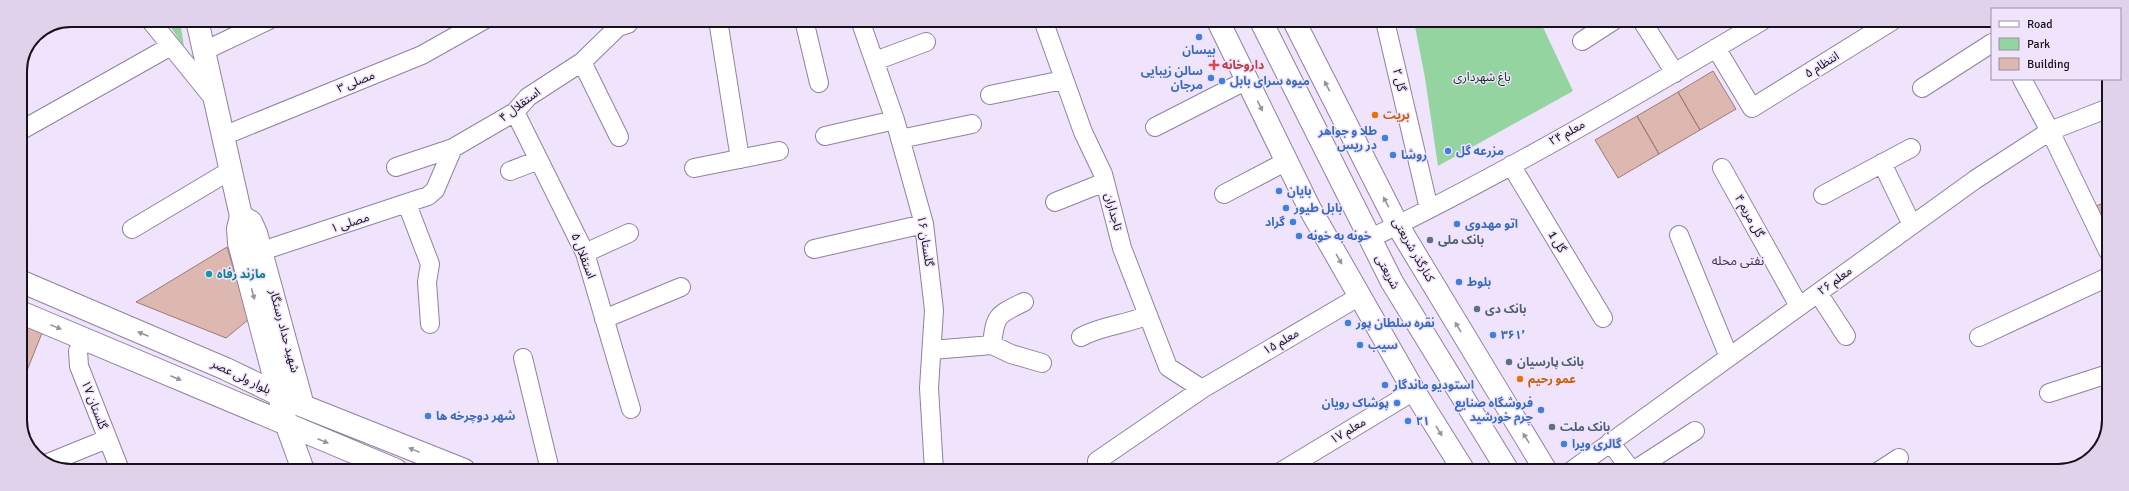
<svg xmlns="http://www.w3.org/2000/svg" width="2129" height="491" font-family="Signika,'Noto Sans Arabic',sans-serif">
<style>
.green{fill:#93d4a1}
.building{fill:#ddb8b1;stroke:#9c7b74}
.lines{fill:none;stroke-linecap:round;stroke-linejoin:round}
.minor-casing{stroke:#90829d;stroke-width:20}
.major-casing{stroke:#90829d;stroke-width:24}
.minor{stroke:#fff;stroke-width:18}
.major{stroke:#fff;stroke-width:22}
.oneway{fill:#979499}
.shop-dot{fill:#3f7fe0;stroke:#f0e3fc;stroke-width:1.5}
.health-dot{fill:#e0444e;stroke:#f0e3fc;stroke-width:1.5}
.food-dot{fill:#e8710a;stroke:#f0e3fc;stroke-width:1.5}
.service-dot{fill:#5c6f8a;stroke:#f0e3fc;stroke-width:1.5}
.culture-dot{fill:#0f9aa8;stroke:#f0e3fc;stroke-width:1.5}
.labels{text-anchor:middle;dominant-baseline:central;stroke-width:3;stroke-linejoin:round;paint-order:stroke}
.shop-label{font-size:12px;font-weight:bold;fill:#366cbe;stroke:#f0e3fc;text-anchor:start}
.health-label{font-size:12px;font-weight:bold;fill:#be3a42;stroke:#f0e3fc;text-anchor:start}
.street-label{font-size:12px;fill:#17111c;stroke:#f0e3fc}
.park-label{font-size:12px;fill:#0e331a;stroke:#f0e3fc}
.food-label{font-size:12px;font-weight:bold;fill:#c56008;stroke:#f0e3fc;text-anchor:start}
.service-label{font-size:12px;font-weight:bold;fill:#4e5e75;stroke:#f0e3fc;text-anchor:start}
.culture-label{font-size:12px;font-weight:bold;fill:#0d838f;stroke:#f0e3fc;text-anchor:start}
.neighbourhood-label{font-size:13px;fill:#3f334b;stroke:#f0e3fc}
.rim{fill:none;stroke:#17111c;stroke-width:2}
</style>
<rect width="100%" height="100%" fill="#f0e3fc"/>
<path class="green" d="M166 20H180L184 47Z
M1414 21H1540L1573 91 1438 166 1425 78Z"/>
<path class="building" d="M1713 71 1736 109 1700 130 1678 92Z
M1678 92 1700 130 1659 154 1637 116Z
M1637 116 1659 154 1618 178 1595 140Z
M2109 200 2108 243 2088 210Z
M227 247 249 319 226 338 136 302Z
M20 324 42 333 22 383 20 382Z"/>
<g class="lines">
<defs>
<path id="minor" d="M150 20 214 99
M718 20 740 159
M804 20 819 83
M860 20 895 120 924 224 934 310 929 388 934 470
M1043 20 1083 132 1103 174 1122 248 1168 367 1202 389
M1385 21 1429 209
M1642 21 1675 73
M1582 41 1613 21
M1716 48 1752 108 1892 21
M204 51 269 20
M875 61 926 42
M582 62 619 137
M2022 79 2050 131 2108 251
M1922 88 1992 43
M990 95 1063 80
M515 112 585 253 631 409
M1155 127 1247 80
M20 131 171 46
M223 136 422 55 484 20
M825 136 895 120
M900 139 972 124
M1882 163 1912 225
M1511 165 1603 318
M396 167 453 148 515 112 528 97 582 62 618 27 628 24 630 20
M694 168 779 151
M1722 168 1799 306
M510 171 539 160
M1224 194 1287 161
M1823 195 1911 148
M1055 202 1105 182
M407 204 430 264 427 282 430 324
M132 229 231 170
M1679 235 1729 357
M1369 239C1504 174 1634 97 1762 21
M814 249 924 224
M262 251 428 196 435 190 453 148
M585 253 629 233
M1818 293 1846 336
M604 319 681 287
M1081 337C1102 325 1126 325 1148 315
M1979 337 2108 277
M85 339 78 351 79 366 120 470
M992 345C995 315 997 315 1024 302
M932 350 992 345 1011 354 1042 363
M523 358 550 470
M2049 393 2108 374
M1610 442 1632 471
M1097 461 1202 389 1360 296
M48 463 107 439
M1282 471 1414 391
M1571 471 1976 179 2050 131 2109 108
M1633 471 1695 431
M1879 471 1899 458"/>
<path id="major" d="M197 20 241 216
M1218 21 1310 209 1414 391 1464 471
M1261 21 1392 282 1508 471
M1294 21 1398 226 1546 471
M20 281 226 369 303 406 464 470
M20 312 396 470
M303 406 256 233 251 222 241 216 238 229 239 243 287 426 303 470"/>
</defs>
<use href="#minor" class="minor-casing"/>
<use href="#major" class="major-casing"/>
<use href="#minor" class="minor"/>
<use href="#major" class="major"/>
</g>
<defs><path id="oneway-solid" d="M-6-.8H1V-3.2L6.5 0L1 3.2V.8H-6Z"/></defs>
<g class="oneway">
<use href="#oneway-solid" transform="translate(1327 86) rotate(-117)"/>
<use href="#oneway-solid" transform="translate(1260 106) rotate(64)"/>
<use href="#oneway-solid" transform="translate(1386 202) rotate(-117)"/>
<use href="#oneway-solid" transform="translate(1339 259) rotate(60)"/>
<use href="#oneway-solid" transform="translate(253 294) rotate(75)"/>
<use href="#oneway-solid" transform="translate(56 327) rotate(22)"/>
<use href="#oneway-solid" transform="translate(1458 327) rotate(-121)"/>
<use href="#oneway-solid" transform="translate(143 334) rotate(-157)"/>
<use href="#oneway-solid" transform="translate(176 378) rotate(23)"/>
<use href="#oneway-solid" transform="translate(1439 431) rotate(58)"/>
<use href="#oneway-solid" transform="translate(1526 438) rotate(-122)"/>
<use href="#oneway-solid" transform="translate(323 441) rotate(22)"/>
<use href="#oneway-solid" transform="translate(414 450) rotate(-158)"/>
</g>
<g class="shop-dot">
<circle cx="1199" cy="37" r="4"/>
<circle cx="1211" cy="78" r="4"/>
<circle cx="1222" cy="81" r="4"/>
<circle cx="1385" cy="138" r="4"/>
<circle cx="1448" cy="151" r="4"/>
<circle cx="1393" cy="155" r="4"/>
<circle cx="1279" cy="191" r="4"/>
<circle cx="1286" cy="208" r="4"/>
<circle cx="1293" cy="222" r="4"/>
<circle cx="1457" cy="224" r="4"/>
<circle cx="1299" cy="236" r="4"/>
<circle cx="1459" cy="282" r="4"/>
<circle cx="1348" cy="323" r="4"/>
<circle cx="1493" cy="335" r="4"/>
<circle cx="1360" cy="345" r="4"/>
<circle cx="1385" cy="385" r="4"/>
<circle cx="1397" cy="403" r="4"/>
<circle cx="1541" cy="410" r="4"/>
<circle cx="428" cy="416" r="4"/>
<circle cx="1408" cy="421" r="4"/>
<circle cx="1564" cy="444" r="4"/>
</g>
<path class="health-dot" d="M1212 59h4v4h4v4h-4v4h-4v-4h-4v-4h4z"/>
<g class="food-dot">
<circle cx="1375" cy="115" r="4"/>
<circle cx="1520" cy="379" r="4"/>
</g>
<g class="service-dot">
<circle cx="1430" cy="240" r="4"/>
<circle cx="1477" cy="309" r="4"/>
<circle cx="1509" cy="362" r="4"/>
<circle cx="1552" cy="427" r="4"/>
</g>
<circle class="culture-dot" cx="209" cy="274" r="4"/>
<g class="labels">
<g class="shop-label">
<text x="1199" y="50" text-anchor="middle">بیسان</text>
<text x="1203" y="71" text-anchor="end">سالن زیبایی<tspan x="1203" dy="14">مرجان</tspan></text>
<text x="1230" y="81">میوه سرای بابل</text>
<text x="1377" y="131" text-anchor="end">طلا و جواهر<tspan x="1377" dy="14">در ریس</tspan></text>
<text x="1456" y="151">مزرعه گل</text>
<text x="1401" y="155">روشا</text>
<text x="1287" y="191">بایان</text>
<text x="1294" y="208">بابل طیور</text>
<text x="1285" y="222" text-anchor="end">گراد</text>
<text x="1465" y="224">اتو مهدوی</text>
<text x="1307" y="236">خونه به خونه</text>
<text x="1467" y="282">بلوط</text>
<text x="1356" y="323">نقره سلطان پور</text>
<text x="1501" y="335">۳۶۱’</text>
<text x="1368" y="345">سیب</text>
<text x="1393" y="385">استودیو ماندگار</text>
<text x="1389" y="403" text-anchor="end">پوشاک رویان</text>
<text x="1533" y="403" text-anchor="end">فروشگاه صنایع<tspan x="1533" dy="14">چرم خورشید</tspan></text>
<text x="436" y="416">شهر دوچرخه ها</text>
<text x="1416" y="421">۲۱</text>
<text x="1572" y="444">گالری ویرا</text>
</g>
<g class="health-label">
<text x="1222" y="65">داروخانه</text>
</g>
<g class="street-label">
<text transform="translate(1822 65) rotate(-32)">انتظام ۵</text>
<text transform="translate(1399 80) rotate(77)">گل ۲</text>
<text transform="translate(356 82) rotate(-22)">مصلی ۳</text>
<text transform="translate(520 105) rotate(-37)">استقلال ۴</text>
<text transform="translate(1567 133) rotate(-29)">معلم ۲۴</text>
<text transform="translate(1113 212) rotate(75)">تاجداران</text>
<text transform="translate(1749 216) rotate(61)">گل مریم ۴</text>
<text transform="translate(350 223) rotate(-18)">مصلی ۱</text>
<text transform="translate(925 241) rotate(81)">گلستان ۱۶</text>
<text transform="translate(1557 242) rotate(59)">گل 1</text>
<text transform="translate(1413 250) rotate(60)">کنارگذر شریعتی</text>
<text transform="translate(583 256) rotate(69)">استقلال ۵</text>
<text transform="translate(1387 272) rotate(61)">شریعتی</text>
<text transform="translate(1835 281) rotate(-36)">معلم ۲۶</text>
<text transform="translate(284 331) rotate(75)">شهید حداد رستگار</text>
<text transform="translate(1281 342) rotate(-30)">معلم ۱۵</text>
<text transform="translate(241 377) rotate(26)">بلوار ولی عصر</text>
<text transform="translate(94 405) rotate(69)">گلستان ۱۷</text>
<text transform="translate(1348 431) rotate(-31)">معلم ۱۷</text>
</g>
<g class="park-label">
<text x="1482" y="77">باغ شهرداری</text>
</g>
<g class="food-label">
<text x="1383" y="115">بریت</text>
<text x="1528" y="379">عمو رحیم</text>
</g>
<g class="service-label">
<text x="1438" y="240">بانک ملی</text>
<text x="1485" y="309">بانک دی</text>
<text x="1517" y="362">بانک پارسیان</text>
<text x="1560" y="427">بانک ملت</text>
</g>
<g class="culture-label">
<text x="217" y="274">مازند رفاه</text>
</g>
<g class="neighbourhood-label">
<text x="1738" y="261">نفتی محله</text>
</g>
</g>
<path d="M0 0H2129V491H0ZM71 27H2058A44 44 0 0 1 2102 71V420A44 44 0 0 1 2058 464H71A44 44 0 0 1 27 420V71A44 44 0 0 1 71 27Z" fill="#dfd2ea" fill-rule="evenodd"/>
<path class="rim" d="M71 27H2058A44 44 0 0 1 2102 71V420A44 44 0 0 1 2058 464H71A44 44 0 0 1 27 420V71A44 44 0 0 1 71 27Z"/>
<rect x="1991" y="8" width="130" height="72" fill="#f0e3fc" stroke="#998fa2"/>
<rect x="1999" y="21" width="20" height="6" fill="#ffffff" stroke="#998fa2"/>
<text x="2027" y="28" font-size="12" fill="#17111c">Road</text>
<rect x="1999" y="38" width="20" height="12" fill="#93d4a1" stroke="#998fa2"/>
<text x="2027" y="48" font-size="12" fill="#17111c">Park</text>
<rect x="1999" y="58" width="20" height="12" fill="#ddb8b1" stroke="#998fa2"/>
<text x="2027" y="68" font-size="12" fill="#17111c">Building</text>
</svg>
